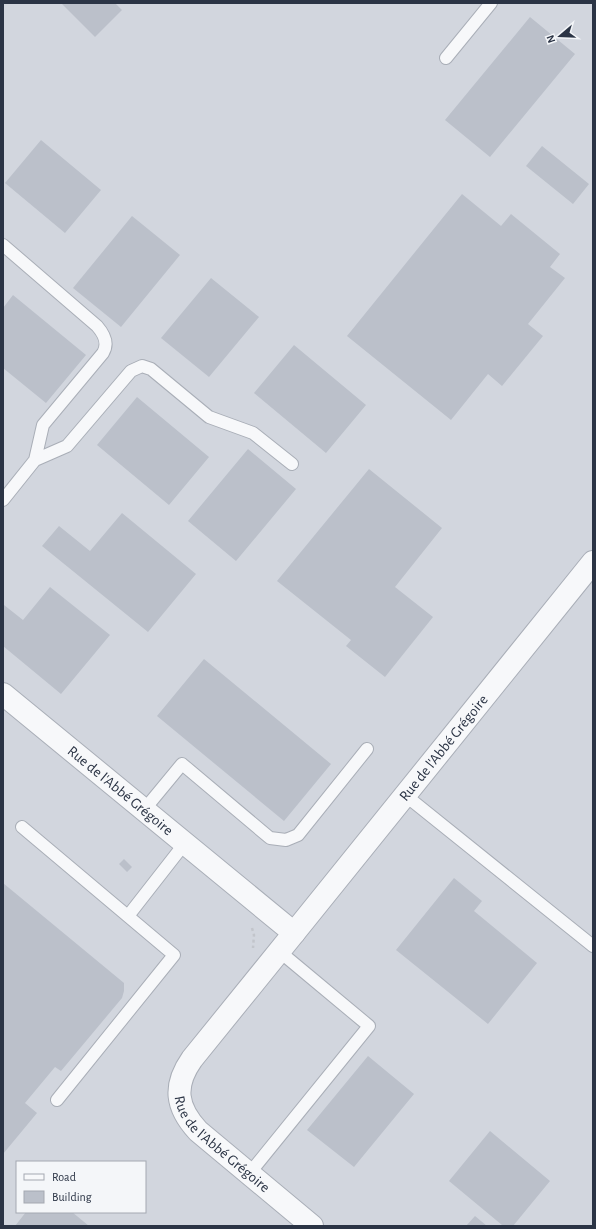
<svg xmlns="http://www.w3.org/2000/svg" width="596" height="1229" font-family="'Alegreya Sans',sans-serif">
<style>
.built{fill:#d2d6de;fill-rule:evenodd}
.building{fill:#bbc0ca}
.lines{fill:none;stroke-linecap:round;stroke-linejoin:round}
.service-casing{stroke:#a9aeb7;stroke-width:14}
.minor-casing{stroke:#a9aeb7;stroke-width:24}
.path{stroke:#c2c5cb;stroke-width:2.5;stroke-dasharray:3 3;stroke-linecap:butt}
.service{stroke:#f7f8fa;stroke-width:12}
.minor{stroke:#f7f8fa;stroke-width:22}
.labels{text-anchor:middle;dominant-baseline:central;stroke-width:3;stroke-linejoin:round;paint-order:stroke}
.street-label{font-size:15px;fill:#2b3445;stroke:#f4f6f9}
</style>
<rect width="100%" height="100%" fill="#e4e7ec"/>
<path class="built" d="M3 3H593V1226H3ZM17 1162H145V1212H17Z"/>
<path class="building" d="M61 3H115L122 10 95 37Z
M530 17 575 54 490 157 445 120Z
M41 140 101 190 65 233 5 183Z
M542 146 589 184 573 204 526 166Z
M462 194 501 226 511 214 560 254 550 267 565 278 528 324 543 336 502 386 488 374 451 420 347 336Z
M132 216 180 255 121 327 73 288Z
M211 278 259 317 209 377 161 338Z
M13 295 86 355 46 403 3 368V308Z
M294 345 366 405 326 453 254 393Z
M137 397 209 457 169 505 97 445Z
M248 449 296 489 236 561 188 521Z
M369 469 442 528 395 587 433 617 385 677 346 646 351 640 277 581Z
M122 513 196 574 148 632 42 546 59 526 90 551Z
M50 587 110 635 61 694 3 646V606L4 605 23 620Z
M204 659 331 764 284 821 157 716Z
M124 859 132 867 127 872 119 864Z
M454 878 482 901 474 911 537 963 488 1024 396 950Z
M3 883 124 983V991L122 998 61 1071 55 1067 25 1103 37 1113 3 1154Z
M368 1056 414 1094 354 1167 307 1130Z
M490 1131 550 1181 513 1226H501L502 1225 449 1181Z
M26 1212H72L89 1226H15Z
M475 1216 487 1226H466Z"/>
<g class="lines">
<defs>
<path id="service" d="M446 58 491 3
M3 245 97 326C104 334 109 343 103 353L43 425 35 460 67 446 131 371 142 366 151 369 209 417 253 433 292 464
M3 500 35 460
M405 795 593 946
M144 810 182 764 270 838 286 840 298 835 367 749
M22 827 174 955 57 1100
M128 916 185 843
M249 1174 369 1026 279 951"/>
<g id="minor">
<path id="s1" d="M3 694 294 933 192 1059C173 1086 176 1107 198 1131L312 1226"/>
<path id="s2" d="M294 933 593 562"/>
</g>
</defs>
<use href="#service" class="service-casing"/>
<use href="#minor" class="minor-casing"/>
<path class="path" d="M252 928 254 935 253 948"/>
<use href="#service" class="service"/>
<use href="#minor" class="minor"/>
</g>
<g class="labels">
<g class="street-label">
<text stroke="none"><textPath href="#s2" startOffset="238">Rue de l'Abbé Grégoire</textPath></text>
<text stroke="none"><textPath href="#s1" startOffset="152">Rue de l'Abbé Grégoire</textPath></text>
<text stroke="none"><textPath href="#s1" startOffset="644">Rue de l'Abbé Grégoire</textPath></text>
</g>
</g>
<rect width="596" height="1229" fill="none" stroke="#2b3445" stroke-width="8"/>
<rect x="16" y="1161" width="130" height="52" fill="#f4f6f9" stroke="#a4a8b1"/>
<rect x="24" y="1174" width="20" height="6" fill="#f7f8fa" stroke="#a4a8b1"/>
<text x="52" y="1181" font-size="12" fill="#2b3445">Road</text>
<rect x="24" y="1191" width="20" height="12" fill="#bbc0ca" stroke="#a4a8b1"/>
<text x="52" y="1201" font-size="12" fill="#2b3445">Building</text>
<g transform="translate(560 36) rotate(251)" stroke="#f4f6f9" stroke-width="3" paint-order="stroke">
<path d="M0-3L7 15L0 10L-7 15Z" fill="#2b3445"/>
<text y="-6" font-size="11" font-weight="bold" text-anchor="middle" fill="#2b3445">N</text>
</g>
</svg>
